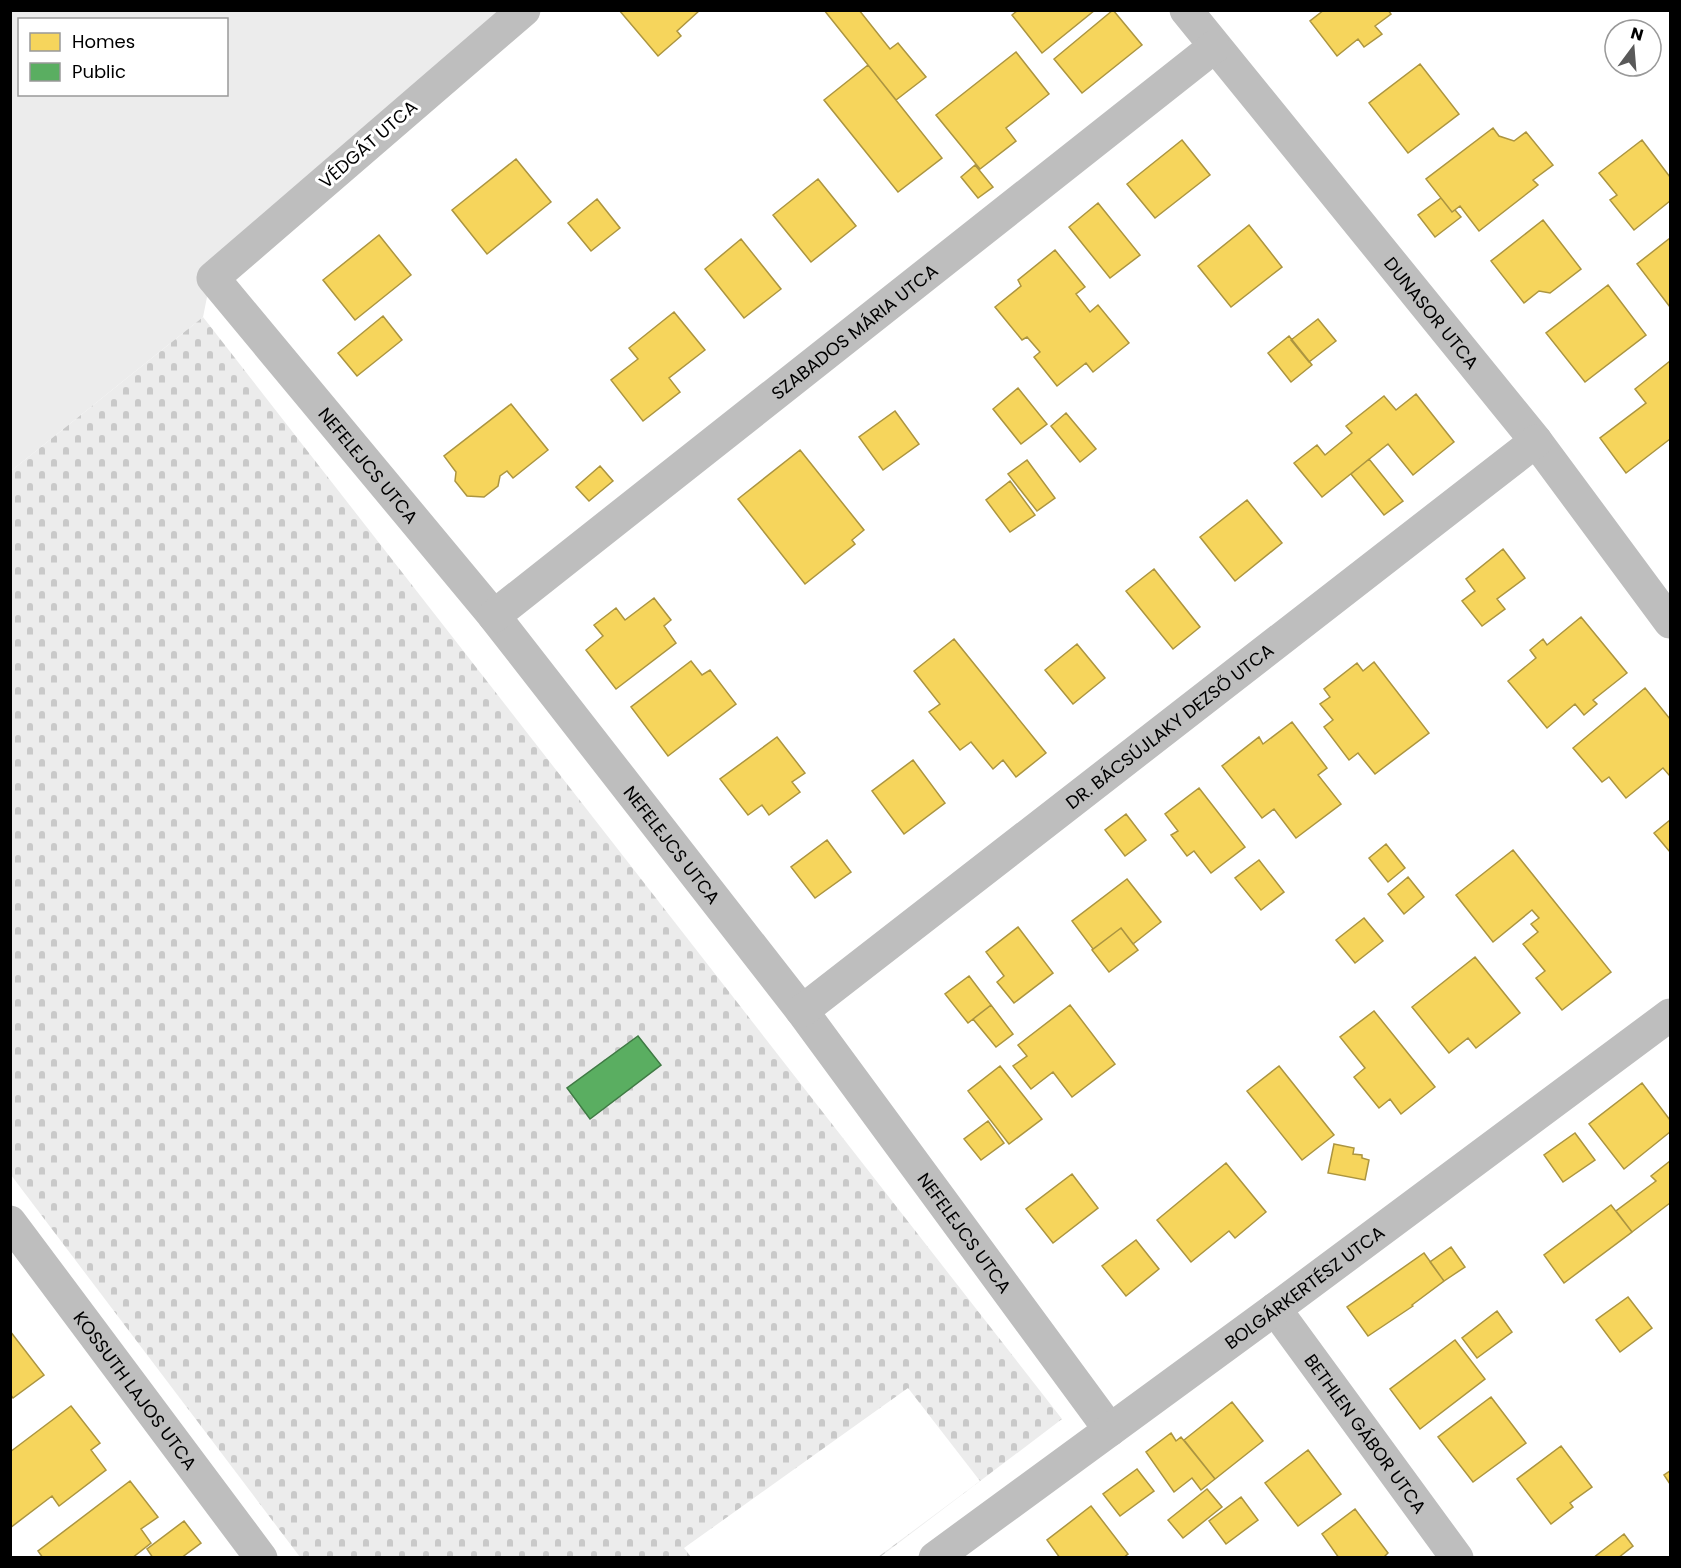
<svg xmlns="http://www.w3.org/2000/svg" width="1681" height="1568" font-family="Poppins,sans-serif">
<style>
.grass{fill:#ececec;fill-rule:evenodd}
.cemetery{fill:url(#cemetery-stones)}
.homes{fill:#f6d55c;stroke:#ac9540;stroke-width:1.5}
.public{fill:#5aae61;stroke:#3f7a44;stroke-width:1.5}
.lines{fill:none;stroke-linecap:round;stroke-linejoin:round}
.street{stroke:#bebebe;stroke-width:33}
.labels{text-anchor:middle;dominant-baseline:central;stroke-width:6;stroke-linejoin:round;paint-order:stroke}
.street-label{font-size:18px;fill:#000;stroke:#fff}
</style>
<defs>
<pattern id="cemetery-stones" width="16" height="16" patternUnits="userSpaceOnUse" patternTransform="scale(1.5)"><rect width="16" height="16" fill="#ececec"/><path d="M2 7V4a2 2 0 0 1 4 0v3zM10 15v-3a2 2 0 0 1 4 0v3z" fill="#c9c9c9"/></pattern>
</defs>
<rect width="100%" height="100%" fill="#fff"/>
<path class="grass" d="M11 11H525L211 277 203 317 11 471ZM20 20H226V94H20Z"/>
<path class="cemetery" d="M203 317 1062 1419 880 1557H878L980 1481 908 1388 684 1548 691 1557H300L11 1175V471Z"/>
<path class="homes" d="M619 10H700L677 31 681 36 658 56Z
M824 10H859L890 49 898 43 926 77 896 100Z
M1018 10H1095L1042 53 1012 15Z
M1113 10 1142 45 1082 93 1054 59Z
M1324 10H1388L1391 14 1375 26 1382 34 1364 47 1358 39 1337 56 1310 21Z
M1016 52 1049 94 1006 128 1016 141 980 169 936 115Z
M1420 64 1459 114 1408 153 1369 103Z
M868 65 942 158 898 192 824 100Z
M1493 128 1499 136 1514 141 1526 132 1553 165 1533 180 1538 185 1479 231 1460 206 1452 212 1426 179Z
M1182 140 1210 175 1155 218 1127 184Z
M1642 140 1670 177V201L1634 230 1610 200 1617 195 1599 173Z
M516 159 551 202 487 254 452 210Z
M975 165 993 187 978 198 961 177Z
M818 179 856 226 811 262 773 215Z
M1441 198 1452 212 1455 210 1461 217 1435 237 1418 215Z
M597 199 620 228 591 251 568 223Z
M1098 203 1140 255 1110 278 1069 227Z
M1543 220 1581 269 1550 293 1539 291 1524 303 1491 261Z
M1249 225 1282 267 1231 307 1198 266Z
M379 235 411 275 355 320 323 280Z
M1670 238V307L1637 264Z
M741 239 781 289 744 318 705 269Z
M1055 250 1085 287 1076 294 1090 312 1098 305 1129 343 1093 372 1086 363 1057 386 1034 357 1040 352 1027 337 1022 340 995 307 1021 286 1018 280Z
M1608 285 1646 335 1585 382 1546 333Z
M674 312 705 350 669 378 680 392 643 421 611 380 638 359 629 348Z
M383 316 402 340 357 376 338 353Z
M1318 319 1336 341 1309 362 1291 340Z
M1289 336 1312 365 1291 382 1268 353Z
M1670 361V439L1626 473 1600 438 1646 403 1635 389Z
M1018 388 1047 424 1021 444 993 409Z
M1416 394 1454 442 1413 475 1388 444 1322 497 1294 463 1317 445 1325 455 1352 433 1346 426 1384 396 1396 410Z
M511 404 548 450 513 478 507 471 500 476 498 486 484 497 467 496 455 481 456 472 444 456Z
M895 411 919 444 883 470 859 437Z
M1066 413 1096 449 1080 462 1051 426Z
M800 450 864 530 852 540 855 544 805 584 738 499Z
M1369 459 1403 501 1384 515 1351 474Z
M1027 460 1055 498 1037 511 1008 474Z
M600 466 613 481 589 501 576 487Z
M1010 481 1035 515 1010 532 986 500Z
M1247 500 1282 543 1235 581 1200 537Z
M1503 549 1525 578 1497 599 1505 609 1482 626 1462 601 1475 591 1466 579Z
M1154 569 1200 627 1173 649 1126 591Z
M654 598 671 620 664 626 676 643 616 689 586 650 603 636 594 625 616 608 625 620Z
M1581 617 1627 673 1593 700 1597 704 1584 715 1575 704 1547 728 1508 681 1536 658 1530 650 1543 639 1547 645Z
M954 639 1046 753 1016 777 1003 760 993 769 971 742 960 750 929 712 940 704 914 671Z
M1077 644 1105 678 1073 704 1045 670Z
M691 661 702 675 710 670 736 704 668 756 631 707Z
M1374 662 1429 733 1375 774 1358 753 1349 760 1324 727 1333 720 1320 704 1330 697 1324 689 1357 663 1363 671Z
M1645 688 1670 719V774L1669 775 1663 768 1626 798 1609 777 1602 782 1573 748Z
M1292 722 1327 768 1318 775 1341 804 1296 838 1274 809 1262 818 1222 766 1259 737 1263 744Z
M777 737 805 773 792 782 800 792 769 815 762 805 748 815 720 779Z
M913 760 945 803 904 834 872 791Z
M1199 788 1245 847 1211 873 1194 851 1187 856 1171 835 1178 831 1165 814Z
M1126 814 1146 840 1125 856 1105 830Z
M1670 820V852L1654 833Z
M827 840 851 872 815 898 791 867Z
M1386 844 1405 868 1388 882 1369 858Z
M1513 850 1611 972 1562 1010 1536 978 1545 971 1523 944 1538 932 1531 924 1539 918 1532 910 1493 942 1456 895Z
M1259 860 1284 892 1261 910 1235 878Z
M1408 877 1424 897 1404 914 1388 894Z
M1127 879 1161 922 1133 944 1121 928 1093 949 1072 921Z
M1364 918 1383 941 1355 963 1336 940Z
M1018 927 1053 973 1014 1003 997 982 1004 976 986 952Z
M1121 928 1138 950 1109 972 1092 950Z
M1475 957 1520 1013 1476 1048 1468 1038 1449 1053 1412 1007Z
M969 976 991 1005 968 1023 945 994Z
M991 1005 1013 1034 996 1047 973 1019Z
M1070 1005 1115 1064 1072 1097 1053 1072 1031 1089 1013 1066 1027 1056 1018 1045Z
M1374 1011 1435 1087 1401 1114 1390 1099 1379 1108 1354 1077 1365 1068 1340 1037Z
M1000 1066 1042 1119 1009 1144 968 1091Z
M1279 1066 1334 1135 1302 1160 1247 1091Z
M1642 1083 1670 1120V1132L1624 1169 1589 1124Z
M988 1121 1004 1143 981 1160 964 1139Z
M1575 1133 1595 1160 1563 1182 1544 1155Z
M1334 1144 1354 1148 1353 1154 1362 1155V1158L1369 1160 1365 1180 1328 1173Z
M1670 1161V1203L1632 1232 1616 1211 1656 1181 1651 1176Z
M1226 1163 1266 1212 1235 1238 1229 1231 1191 1262 1157 1220Z
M1072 1174 1098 1208 1053 1243 1026 1209Z
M1611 1205 1632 1232 1564 1283 1544 1255Z
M1136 1240 1159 1269 1126 1296 1102 1266Z
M1451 1247 1465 1267 1444 1281 1430 1262Z
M1424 1253 1444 1281 1412 1305 1413 1306 1368 1336 1347 1307Z
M1628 1297 1652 1328 1620 1352 1596 1320Z
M1497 1311 1512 1332 1477 1358 1462 1338Z
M10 1331 44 1375 13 1398 10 1394Z
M1455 1340 1485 1379 1420 1429 1390 1389Z
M1491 1397 1526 1443 1473 1482 1438 1437Z
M1232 1402 1263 1441 1215 1479 1184 1440Z
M71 1406 100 1443 91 1450 106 1470 59 1506 52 1496 10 1528V1452Z
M1171 1433 1176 1441 1181 1437 1215 1479 1201 1490 1192 1478 1174 1492 1146 1452Z
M1561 1446 1592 1487 1570 1503 1573 1507 1551 1524 1517 1479Z
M1308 1450 1341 1494 1298 1526 1265 1483Z
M1137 1469 1154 1491 1120 1516 1103 1494Z
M1670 1471V1484L1664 1475Z
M130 1481 158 1517 141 1529 151 1543 132 1558H43L38 1551Z
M1207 1489 1222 1507 1183 1538 1168 1520Z
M1241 1497 1258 1520 1226 1544 1209 1521Z
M1091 1506 1128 1554 1123 1558H1060L1047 1540Z
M1355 1509 1388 1553 1383 1558H1339L1322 1534Z
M184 1521 201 1543 181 1558H153L147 1549Z
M1624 1534 1633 1546 1618 1558H1593Z"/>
<path class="public" d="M638 1036 661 1065 590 1119 567 1088Z"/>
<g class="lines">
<g class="street">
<path id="s1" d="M524 10 213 278 494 616 802 1011 1110 1430"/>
<path id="s2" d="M1186 10 1536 441 1670 622"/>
<path id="s3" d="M494 616 1214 47"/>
<path id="s4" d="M802 1011 1536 441"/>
<path id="s5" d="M10 1222 261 1558"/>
<path id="s6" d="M1275 1309 1457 1558"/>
<path id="s7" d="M935 1558 1275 1309 1670 1015"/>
</g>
</g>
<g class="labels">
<g class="street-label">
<text transform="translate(368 144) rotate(-41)">VÉDGÁT UTCA</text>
<text stroke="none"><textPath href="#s2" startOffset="390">DUNASOR UTCA</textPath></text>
<text stroke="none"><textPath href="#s3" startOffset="459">SZABADOS MÁRIA UTCA</textPath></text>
<text stroke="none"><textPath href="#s1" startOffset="654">NEFELEJCS UTCA</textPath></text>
<text stroke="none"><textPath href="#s4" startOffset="465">DR. BÁCSÚJLAKY DEZSŐ UTCA</textPath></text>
<text stroke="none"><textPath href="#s1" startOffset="1140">NEFELEJCS UTCA</textPath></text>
<text stroke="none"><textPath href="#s1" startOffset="1626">NEFELEJCS UTCA</textPath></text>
<text stroke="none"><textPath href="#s7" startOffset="458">BOLGÁRKERTÉSZ UTCA</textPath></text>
<text stroke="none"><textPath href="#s5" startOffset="210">KOSSUTH LAJOS UTCA</textPath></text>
<text stroke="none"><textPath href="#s6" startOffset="154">BETHLEN GÁBOR UTCA</textPath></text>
</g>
</g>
<rect width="1681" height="1568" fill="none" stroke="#000000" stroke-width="24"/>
<rect x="18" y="18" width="210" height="78" fill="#ffffff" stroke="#999999" stroke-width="1.5"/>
<rect x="30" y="33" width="30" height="18" fill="#f6d55c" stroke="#999999" stroke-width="1.5"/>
<text x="72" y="48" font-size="18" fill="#000000">Homes</text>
<rect x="30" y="63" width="30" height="18" fill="#5aae61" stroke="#999999" stroke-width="1.5"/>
<text x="72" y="78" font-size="18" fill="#000000">Public</text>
<g transform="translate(1633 48) rotate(16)"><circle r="28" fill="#ffffff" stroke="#999999" stroke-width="1.5"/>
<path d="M0-4.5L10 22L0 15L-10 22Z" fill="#595959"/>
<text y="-9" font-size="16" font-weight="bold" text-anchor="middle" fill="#000000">N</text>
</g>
</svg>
